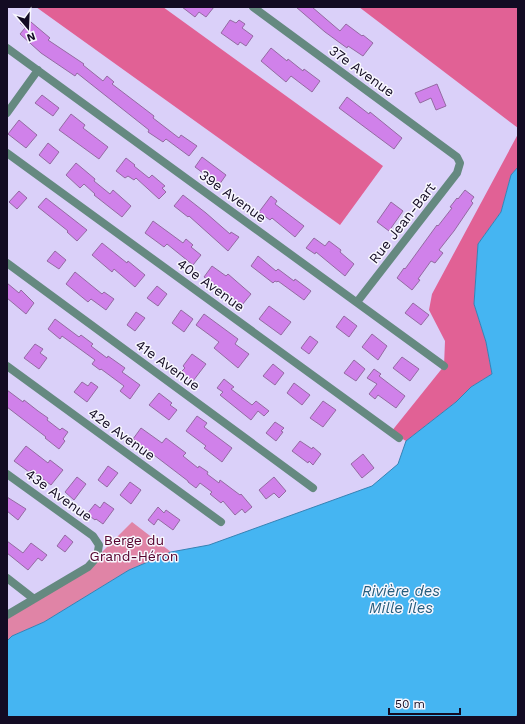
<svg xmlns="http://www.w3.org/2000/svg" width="525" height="724" font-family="'Work Sans',sans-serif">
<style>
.green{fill:#e084a6}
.forest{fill:#e16195}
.water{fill:#45b5f2;stroke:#3682b4}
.building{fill:#d081ea;stroke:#946aa2}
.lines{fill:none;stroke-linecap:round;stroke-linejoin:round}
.minor{stroke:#658980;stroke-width:8}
.labels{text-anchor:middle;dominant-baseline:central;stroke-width:3;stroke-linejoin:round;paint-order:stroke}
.street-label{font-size:14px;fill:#130b23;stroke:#f8f7fe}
.park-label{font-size:14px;fill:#54012c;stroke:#f8f7fe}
.water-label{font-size:15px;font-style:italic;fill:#235c7c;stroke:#f8f7fe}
</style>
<rect width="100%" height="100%" fill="#dad0f9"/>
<path class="green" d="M132 522 171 552 129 570 44 622 12 636 7 641V615L97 557Z"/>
<path class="forest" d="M36 7H163L383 166 340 225Z
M359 7H518V128Z
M518 134V167L511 175 501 212 478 244 474 304 486 342 492 374 471 387 456 402 406 441 391 432 444 366 445 341 429 310 432 294Z"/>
<path class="water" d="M518 167V713L516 717H7V641L12 636 44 622 129 570 171 552 209 545 372 486 398 464 406 441 456 402 471 387 492 374 486 342 474 304 478 244 501 212 511 175Z"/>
<path class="building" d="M182 7H214L206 17 199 12 195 17Z
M296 7H312L340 31 346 24 362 36 363 35 373 43 363 56 348 46 347 48 325 32Z
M25 17 50 38 48 40 84 64 83 65 103 81 107 76 114 82 112 84 154 116 153 118 179 138 181 135 197 146 189 156 166 139 163 142 148 132 149 130 77 73 75 76 41 53 20 34 25 28 20 23Z
M230 20 236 23 239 20 245 24 242 28 253 36 246 46 240 42 238 45 221 33Z
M271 48 287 61 288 59 303 71 304 69 320 81 312 92 291 76 286 82 261 61Z
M437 84 446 106 436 110 431 98 420 103 415 93Z
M42 95 59 108 53 116 35 103Z
M347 97 369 114 370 112 402 138 394 149 339 108Z
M71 114 85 125 83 128 108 147 99 159 59 130Z
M19 120 37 135 26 148 8 134Z
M48 143 59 152 50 164 39 155Z
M202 157 226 175 219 185 195 167Z
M126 158 135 165 134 166 149 178 152 175 165 186 162 188 166 192 159 199 136 178 134 180 128 176 125 178 116 171Z
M76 163 95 179 94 181 110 194 113 190 131 206 122 217 94 195 95 194 84 184 80 188 66 175Z
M465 190 474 197 471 201 473 203 454 231 439 250 443 253 435 263 431 261 418 279 420 280 412 290 397 278 404 268 405 269 437 225 438 226 452 208 450 207 457 198 458 199Z
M19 191 27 198 17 209 9 202Z
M183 195 206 213 230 234 231 232 239 237 228 251 189 216 188 217 174 206Z
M271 196 277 201 275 204 304 226 295 237 272 218 270 220 259 212Z
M46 198 87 230 77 241 67 232 68 231 38 207Z
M391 202 403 211 389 231 377 222Z
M153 221 183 243 186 239 193 245 191 247 201 255 193 265 167 244 164 247 145 233Z
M314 238 325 246 329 241 341 250 340 252 354 264 345 276 316 252 315 254 306 248Z
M102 243 127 263 128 261 145 275 135 287 114 269 112 272 92 255Z
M55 251 66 260 59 269 47 261Z
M258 256 276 271 278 269 294 281 295 279 311 291 304 300 278 281 277 282 275 281 273 283 251 266Z
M212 266 226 276 228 274 251 294 242 305 204 277Z
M75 272 102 294 104 292 114 299 106 310 91 299 88 302 66 284Z
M7 283 19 293 21 290 34 303 26 314 7 298Z
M157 286 167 294 158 306 147 298Z
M413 303 429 315 421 325 405 313Z
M269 306 291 322 281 335 259 319Z
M181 310 193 319 184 332 172 323Z
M136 312 145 318 135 331 127 325Z
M204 314 238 339 235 344 249 354 238 368 214 348 219 342 196 325Z
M344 316 357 326 349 337 336 327Z
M55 319 79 337 81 335 93 344 91 346 107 358 108 356 125 368 122 372 140 385 130 399 120 391 124 386 101 369 100 370 92 364 95 360 62 336 60 339 48 329Z
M372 334 387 346 378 360 362 347Z
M310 336 318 342 309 354 301 348Z
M35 344 43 349 40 353 47 358 39 369 24 358Z
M192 354 206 364 193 381 181 372 185 368 183 366Z
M402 357 419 369 410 381 393 368Z
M354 360 365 369 356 381 344 373Z
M273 364 284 373 275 385 263 376Z
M374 369 381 374 379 376 405 396 396 408 378 395 375 399 369 394 377 384 367 378Z
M224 379 234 387 231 389 252 405 256 401 269 411 264 416 258 411 251 420 220 395 223 392 217 388Z
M82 382 88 386 91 382 98 387 87 402 74 392Z
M294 383 310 395 302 405 287 393Z
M7 390 23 402 24 400 38 411 48 418 47 420 60 430 62 428 68 432 63 439 65 441 59 449 45 438 46 437 7 407Z
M159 393 172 403 170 405 177 410 169 420 149 405Z
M323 401 336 410 323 427 310 418Z
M197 416 207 423 204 427 232 448 222 462 204 448 206 446 186 431Z
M275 422 284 428 281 431 283 432 276 441 266 433Z
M141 428 162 443 166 438 186 453 183 456 198 468 199 466 208 472 207 474 219 483 220 480 240 495 241 494 252 507 245 513 242 509 235 515 223 501 221 503 210 494 212 492 200 483 196 488 188 482V481L133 439Z
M300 441 312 449 313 447 321 454 313 465 309 461 308 463 292 451Z
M26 446 48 463 50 460 63 470 51 485 31 470 29 472 14 461Z
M363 454 374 468 362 478 351 464Z
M108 466 118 473 107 487 98 480Z
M77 477 86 484 74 500 65 492Z
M274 477 286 491 279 498 274 493 266 499 259 490Z
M130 482 141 490 131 504 120 495Z
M7 497 26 509 18 520 7 511Z
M104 502 114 509 103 524 96 519 95 520 87 514 95 504 100 508Z
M158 507 164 513 166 510 180 520 173 530 158 519 154 525 148 520Z
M65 535 73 542 65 552 57 546Z
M7 541 23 553 31 543 47 555 42 561 38 558 28 570 7 553Z"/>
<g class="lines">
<path class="minor" d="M253 7 457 157 460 163 457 173 357 302
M7 48 444 366
M7 113 38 70
M7 153 399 438
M7 263 313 488
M7 366 221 522
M7 474 93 536 99 545 97 557 88 567 7 615
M7 578 34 599"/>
</g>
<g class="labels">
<g class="street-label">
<text transform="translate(362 71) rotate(36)">37e Avenue</text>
<text transform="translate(233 196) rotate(36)">39e Avenue</text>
<text transform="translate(402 223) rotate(-52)">Rue Jean-Bart</text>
<text transform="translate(211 285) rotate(36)">40e Avenue</text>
<text transform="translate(168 365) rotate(36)">41e Avenue</text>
<text transform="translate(122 434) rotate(36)">42e Avenue</text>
<text transform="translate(59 495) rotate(36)">43e Avenue</text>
</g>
<g class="park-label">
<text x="134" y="540">Berge du<tspan x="134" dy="16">Grand-Héron</tspan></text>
</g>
<g class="water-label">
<text x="401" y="591">Rivière des<tspan x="401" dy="17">Mille Îles</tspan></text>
</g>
</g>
<rect width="525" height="724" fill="none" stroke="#130b23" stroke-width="16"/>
<g transform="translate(28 28) rotate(161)" stroke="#f8f7fe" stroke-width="3" paint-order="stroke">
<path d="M0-3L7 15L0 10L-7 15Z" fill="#130b23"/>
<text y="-6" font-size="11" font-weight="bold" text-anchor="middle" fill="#130b23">N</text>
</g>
<path d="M389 708v6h71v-6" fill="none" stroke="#130b23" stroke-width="2"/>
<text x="395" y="708" font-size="12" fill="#130b23" stroke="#f8f7fe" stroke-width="3" paint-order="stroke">50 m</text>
</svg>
